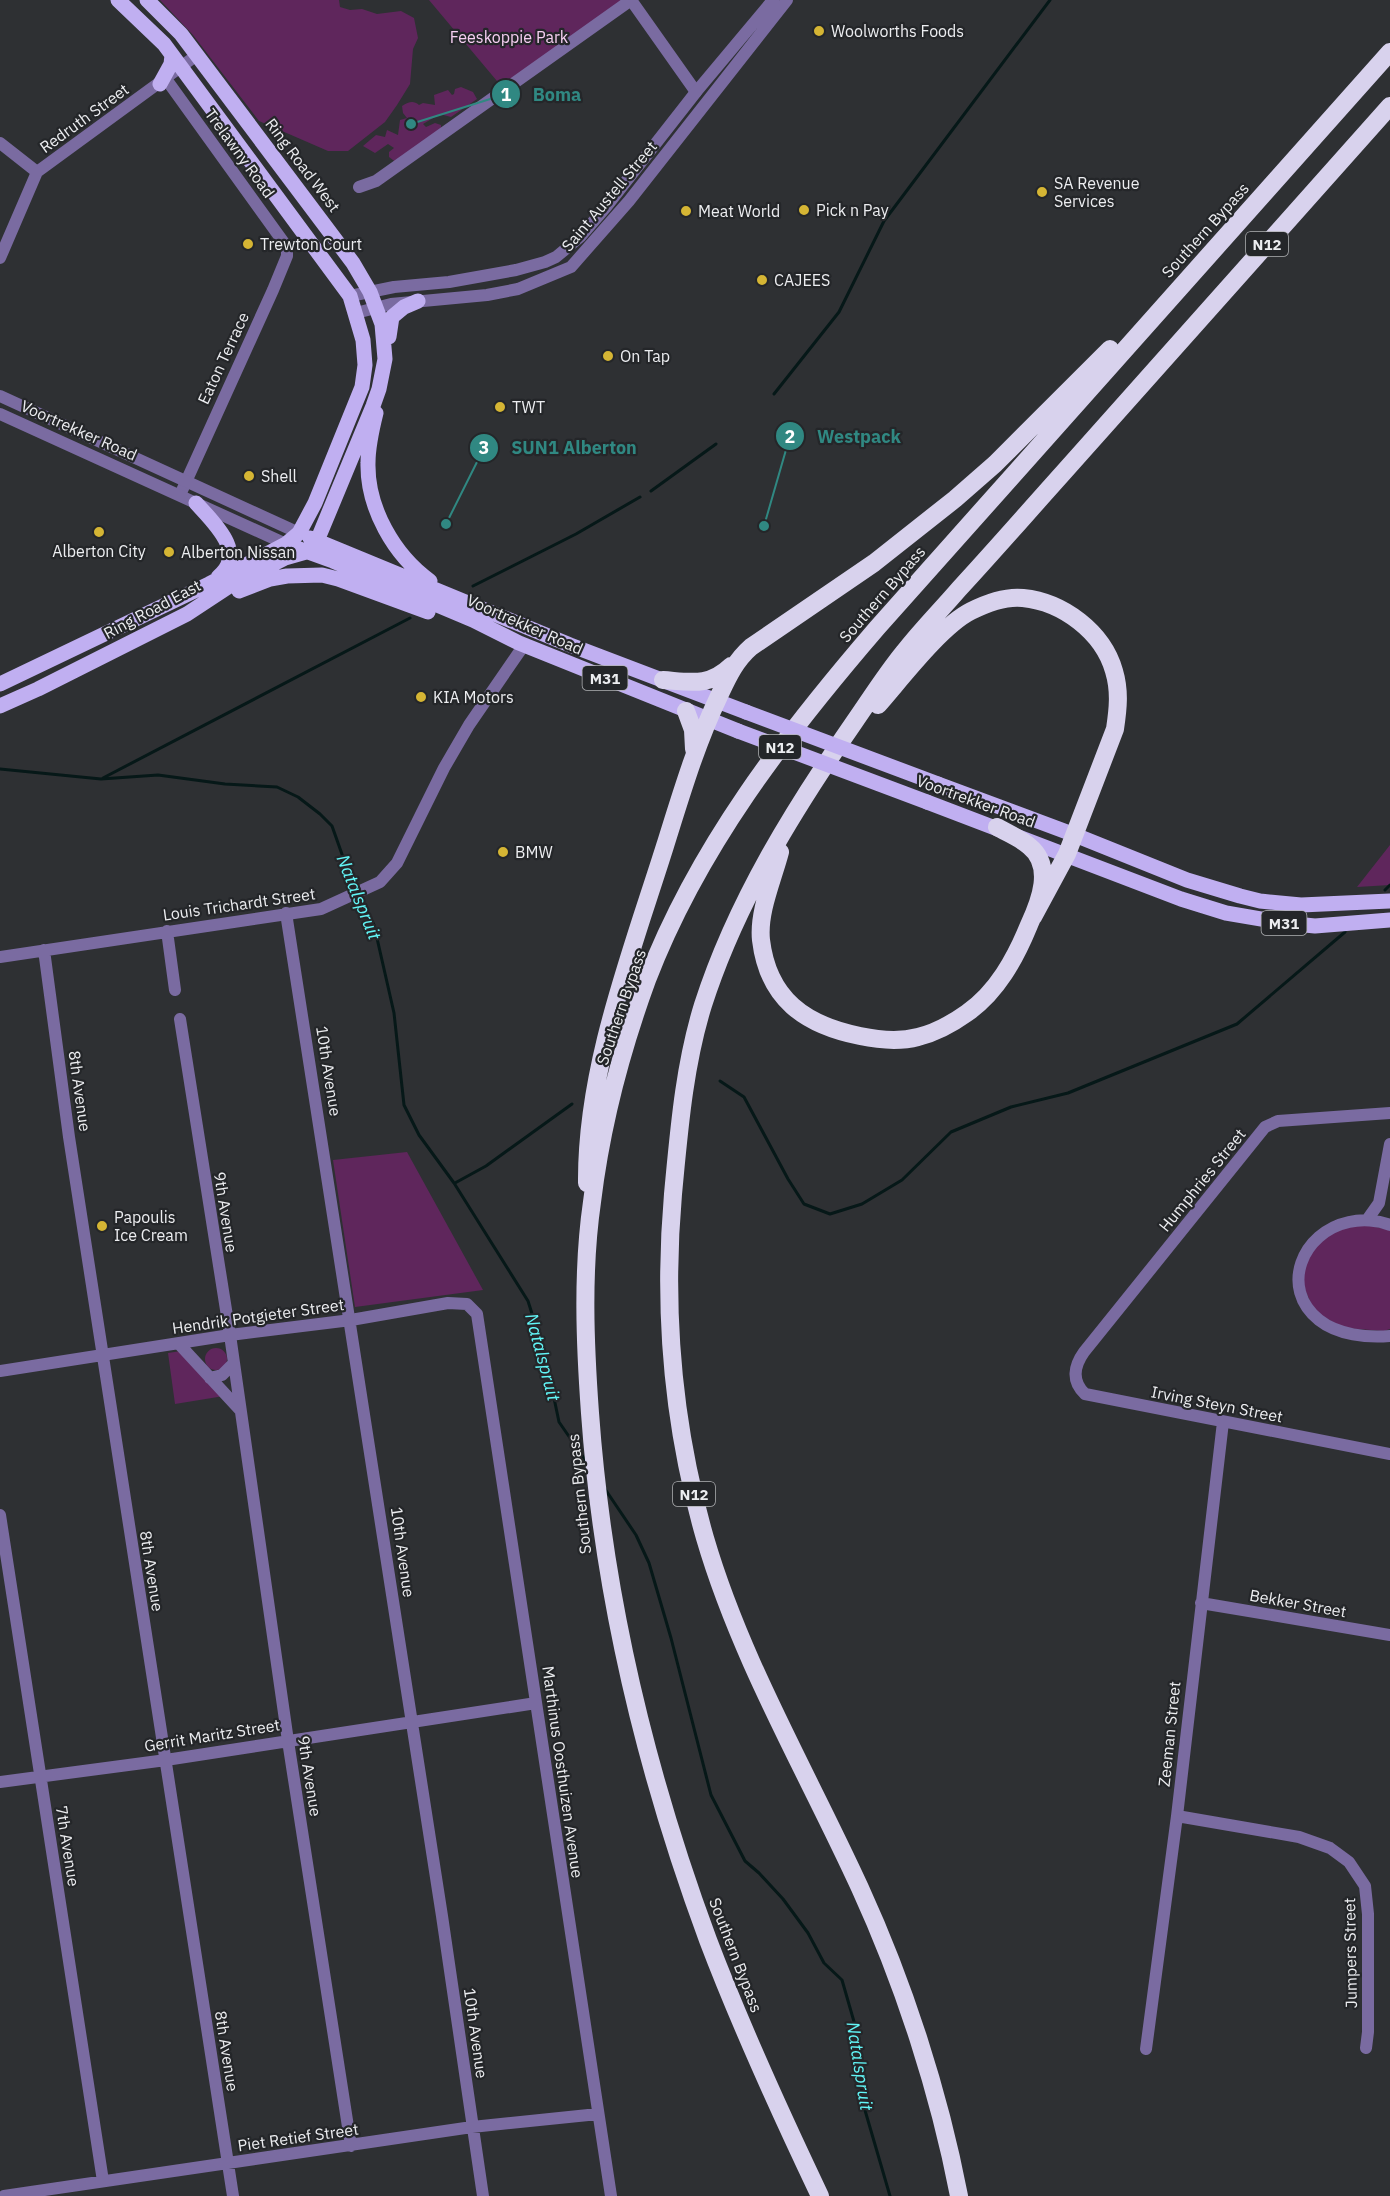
<svg xmlns="http://www.w3.org/2000/svg" width="1390" height="2196" font-family="'IBM Plex Sans',sans-serif">
<style>
.green{fill:#5f265c}
.lines{fill:none;stroke-linecap:round;stroke-linejoin:round}
.stream{stroke:#061818;stroke-width:3}
.minor{stroke:#7a6ba1;stroke-width:12}
.tertiary{stroke:#7a6ba1;stroke-width:12}
.primary{stroke:#c0aff1;stroke-width:15}
.motorway{stroke:#d8d2ed;stroke-width:18}
.primary-bridge{stroke:#c0aff1;stroke-width:15}
.poi-dot{fill:#d5b534;stroke:#242629;stroke-width:2}
.labels{text-anchor:middle;dominant-baseline:central;stroke-width:4.5;stroke-linejoin:round;paint-order:stroke}
.shield{fill:#242629;stroke:#b0b1b4;stroke-width:1.5}
.shield-label{font-size:15px;font-weight:bold;fill:#ecedf0}
.poi-label{font-size:16px;fill:#ecedf0;stroke:#242629;text-anchor:start}
.park-label{font-size:16px;fill:#f6cff2;stroke:#242629}
.street-label{font-size:16px;fill:#ecedf0;stroke:#242629}
.water-label{font-size:18px;font-style:italic;fill:#62f6f7;stroke:#242629}
.leader{fill:none;stroke:#308882;stroke-width:2}
.callout-dot{fill:#308882;stroke:#242629;stroke-width:2}
.mark-label{font-size:18px;text-anchor:middle;font-weight:bold;fill:#fff}
.callout-label{font-size:18px;text-anchor:middle;font-weight:bold;fill:#308882;stroke:#242629;stroke-width:4.5;stroke-linejoin:round;paint-order:stroke}
</style>
<rect width="100%" height="100%" fill="#2e3033"/>
<path class="green" d="M160 0H339L340 7 350 10 362 9 377 14 401 11 414 18 418 38 413 49 410 84 397 105 385 122 348 151H328L259 121 193 35Z
M429 0H623L502 87Z
M461 87 473 92 477 99 451 117 440 114 423 124 426 127 435 123 441 125V130L397 163 389 157V152L394 148 388 144 375 153 363 146 376 135 385 137 387 130 398 135 400 120 407 118 403 113 402 106C409 102 413 100 419 105L423 103 435 105 434 95 448 90 452 95 454 94 455 89Z
M1390 845V885L1357 887Z
M407 1152 483 1290 355 1307 333 1160Z
M1352 1226H1371L1390 1230V1329L1384 1331 1344 1328 1315 1312 1302 1283 1306 1260 1325 1235Z
M205 1359a11 11 0 1 1 22 0a11 11 0 1 1-22 0Z
M181 1351 224 1396 175 1404 168 1353Z"/>
<g class="lines">
<path class="stream" d="M774 394 839 312 884 221 1050 0
M651 491 716 444
M473 586 576 534 640 497
M0 769 101 779 158 775 225 784 277 787 298 797 320 814 332 826 355 891
M103 778 410 618
M1385 890 1390 885
M359 897 374 925 394 1013 404 1105 419 1135 454 1183 528 1301 545 1355 559 1422 586 1461
M720 1081 744 1097 788 1179 804 1204 830 1214 862 1204 902 1180 951 1132 1011 1107 1068 1093 1237 1024 1345 932
M455 1183 486 1166 572 1104
M605 1489 636 1535 649 1563 671 1638 711 1795 745 1861 759 1873 783 1899 808 1933 824 1963 842 1980 859 2039 862 2100 890 2196"/>
<path class="minor" d="M631 0 696 92
M166 79 287 247V256L273 290 180 495
M0 143 37 172
M359 187 376 181 631 0
M0 258 37 172 197 55
M286 913 442 1916 483 2196
M167 931 175 990
M44 950 69 1137 233 2196
M0 957 321 909 380 882 397 863 444 768 469 725 524 645
M180 1019 230 1335 288 1741 351 2146
M1390 1113 1278 1121 1265 1127 1084 1352C1074 1366 1071 1381 1085 1394L1390 1454
M1367 1220 1379 1203 1390 1144
M1390 1225C1378 1220 1362 1219 1349 1222 1302 1232 1279 1288 1319 1320 1338 1335 1367 1338 1390 1336
M179 1344 240 1410
M0 1371 230 1335 351 1320 448 1303 467 1304 477 1314 611 2196
M210 1378 222 1375 234 1363
M0 1515 103 2181
M1201 1603 1390 1635
M0 1782 166 1760 536 1703
M1177 1816 1299 1837 1330 1848 1349 1862 1365 1886 1368 1914V2032L1366 2048
M1146 2049 1177 1816 1223 1422
M4 2196 472 2127 598 2114"/>
<path class="tertiary" d="M350 296 394 287 449 282 516 270 545 262 556 257 580 237 606 207 696 92 773 0
M356 313 391 304 487 295 518 289 571 267 629 201 787 0
M0 396 299 533
M0 414 286 544"/>
<path class="primary" d="M160 84 171 64 172 55
M389 337 392 317 404 307 418 301
M376 413C372 429 368 447 368 463 367 508 394 555 430 581
M196 503C213 522 248 553 218 577
M310 538 570 645 746 712
M297 548 333 561 473 620 519 643 738 731
M239 591 270 579 287 576 322 575 338 579 428 612
M0 684 209 584 286 544 299 533 315 503 362 387 365 365 363 340 350 296 164 44 118 0
M0 706 38 689 187 614 228 587 285 558 306 552 317 541 373 406 379 389 385 359 382 324 370 292 353 263 181 34 147 0
M938 784 1075 835 1187 880 1240 896 1260 901 1301 905 1390 901
M927 802 1181 899 1226 913 1285 923 1315 926 1390 920"/>
<path class="motorway" d="M663 680C691 682 709 687 731 666
M878 705C901 679 941 626 971 611 987 603 1005 596 1023 598 1063 602 1103 632 1114 671 1120 691 1118 709 1115 729L1067 854 1033 917
M686 711 693 730 694 749
M780 852C773 879 758 912 761 940 768 999 805 1025 860 1036 879 1040 899 1042 918 1037 935 1033 953 1023 967 1013 997 992 1015 959 1029 925 1040 901 1054 866 1029 846 1020 838 1007 833 997 827
M587 1183C586 1069 631 954 665 846 681 795 696 744 719 696 728 677 735 661 751 647L874 563 955 499 995 464 1110 349
M820 2196C780 2112 741 2027 708 1940 645 1770 603 1594 590 1413 585 1344 582 1271 592 1202 601 1127 621 1051 647 980 698 847 785 735 877 628L1390 52
M959 2196C939 2092 904 1984 860 1888 807 1772 741 1661 705 1538 673 1427 663 1309 673 1194 679 1131 684 1066 703 1005 736 902 794 809 855 721 871 698 886 674 904 652 921 630 941 610 959 589 994 551 1028 512 1063 473 1172 351 1281 228 1390 106"/>
<path class="primary-bridge" d="M746 712 938 784
M738 731 927 802"/>
</g>
<g class="poi-dot">
<circle cx="819" cy="31" r="6"/>
<circle cx="1042" cy="192" r="6"/>
<circle cx="804" cy="210" r="6"/>
<circle cx="686" cy="211" r="6"/>
<circle cx="248" cy="244" r="6"/>
<circle cx="762" cy="280" r="6"/>
<circle cx="608" cy="356" r="6"/>
<circle cx="500" cy="407" r="6"/>
<circle cx="249" cy="476" r="6"/>
<circle cx="99" cy="532" r="6"/>
<circle cx="169" cy="552" r="6"/>
<circle cx="421" cy="697" r="6"/>
<circle cx="503" cy="852" r="6"/>
<circle cx="102" cy="1226" r="6"/>
</g>
<g class="labels">
<g class="shield">
<rect x="1246" y="232" width="42" height="24" rx="4.5"/>
<rect x="582.5" y="666" width="45" height="24" rx="4.5"/>
<rect x="759" y="735" width="42" height="24" rx="4.5"/>
<rect x="1261.5" y="911" width="45" height="24" rx="4.5"/>
<rect x="673" y="1482" width="42" height="24" rx="4.5"/>
</g>
<g class="shield-label">
<text x="1267" y="244">N12</text>
<text x="605" y="678">M31</text>
<text x="780" y="747">N12</text>
<text x="1284" y="923">M31</text>
<text x="694" y="1494">N12</text>
</g>
<g class="poi-label">
<text x="831" y="31">Woolworths Foods</text>
<text x="1054" y="183">SA Revenue<tspan x="1054" dy="18">Services</tspan></text>
<text x="816" y="210">Pick n Pay</text>
<text x="698" y="211">Meat World</text>
<text x="260" y="244">Trewton Court</text>
<text x="774" y="280">CAJEES</text>
<text x="620" y="356">On Tap</text>
<text x="512" y="407">TWT</text>
<text x="261" y="476">Shell</text>
<text x="99" y="551" text-anchor="middle">Alberton City</text>
<text x="181" y="552">Alberton Nissan</text>
<text x="433" y="697">KIA Motors</text>
<text x="515" y="852">BMW</text>
<text x="114" y="1217">Papoulis<tspan x="114" dy="18">Ice Cream</tspan></text>
</g>
<g class="park-label">
<text x="509" y="37">Feeskoppie Park</text>
</g>
<g class="street-label">
<text transform="translate(84 118) rotate(-36)">Redruth Street</text>
<text transform="translate(240 153) rotate(54)">Trelawny Road</text>
<text transform="translate(303 165) rotate(53)">Ring Road West</text>
<text transform="translate(609 196) rotate(-50)">Saint Austell Street</text>
<text transform="translate(1205 230) rotate(-48)">Southern Bypass</text>
<text transform="translate(223 358) rotate(-65)">Eaton Terrace</text>
<text transform="translate(79 430) rotate(24)">Voortrekker Road</text>
<text transform="translate(882 594) rotate(-49)">Southern Bypass</text>
<text transform="translate(152 609) rotate(-28)">Ring Road East</text>
<text transform="translate(525 624) rotate(24)">Voortrekker Road</text>
<text transform="translate(976 801) rotate(20)">Voortrekker Road</text>
<text transform="translate(239 904) rotate(-8)">Louis Trichardt Street</text>
<text transform="translate(621 1007) rotate(-71)">Southern Bypass</text>
<text transform="translate(329 1071) rotate(81)">10th Avenue</text>
<text transform="translate(80 1091) rotate(82)">8th Avenue</text>
<text transform="translate(1202 1180) rotate(-51)">Humphries Street</text>
<text transform="translate(226 1212) rotate(81)">9th Avenue</text>
<text transform="translate(258 1316) rotate(-8)">Hendrik Potgieter Street</text>
<text transform="translate(1217 1404) rotate(11)">Irving Steyn Street</text>
<text transform="translate(579 1494) rotate(-96)">Southern Bypass</text>
<text transform="translate(403 1552) rotate(82)">10th Avenue</text>
<text transform="translate(152 1571) rotate(81)">8th Avenue</text>
<text transform="translate(1298 1603) rotate(10)">Bekker Street</text>
<text transform="translate(1169 1734) rotate(-84)">Zeeman Street</text>
<text transform="translate(212 1735) rotate(-9)">Gerrit Maritz Street</text>
<text transform="translate(563 1772) rotate(82)">Marthinus Oosthuizen Avenue</text>
<text transform="translate(310 1776) rotate(81)">9th Avenue</text>
<text transform="translate(68 1846) rotate(81)">7th Avenue</text>
<text transform="translate(1350 1953) rotate(-91)">Jumpers Street</text>
<text transform="translate(736 1955) rotate(69)">Southern Bypass</text>
<text transform="translate(476 2033) rotate(82)">10th Avenue</text>
<text transform="translate(227 2051) rotate(81)">8th Avenue</text>
<text transform="translate(298 2137) rotate(-8)">Piet Retief Street</text>
</g>
<g class="water-label">
<text transform="translate(359 897) rotate(68)">Natalspruit</text>
<text transform="translate(543 1357) rotate(75)">Natalspruit</text>
<text transform="translate(860 2066) rotate(81)">Natalspruit</text>
</g>
</g>
<path class="leader" d="M411 124L506 94M764 526L790 436M446 524L484 448"/>
<g class="callout-dot">
<circle cx="411" cy="124" r="6"/>
<circle cx="764" cy="526" r="6"/>
<circle cx="446" cy="524" r="6"/>
<circle cx="506" cy="94" r="15"/>
<circle cx="790" cy="436" r="15"/>
<circle cx="484" cy="448" r="15"/>
</g>
<g class="mark-label">
<text x="506" y="101">1</text>
<text x="790" y="443">2</text>
<text x="484" y="454">3</text>
</g>
<g class="callout-label">
<text x="557" y="101">Boma</text>
<text x="859" y="443">Westpack</text>
<text x="574" y="454">SUN1 Alberton</text>
</g>
</svg>
